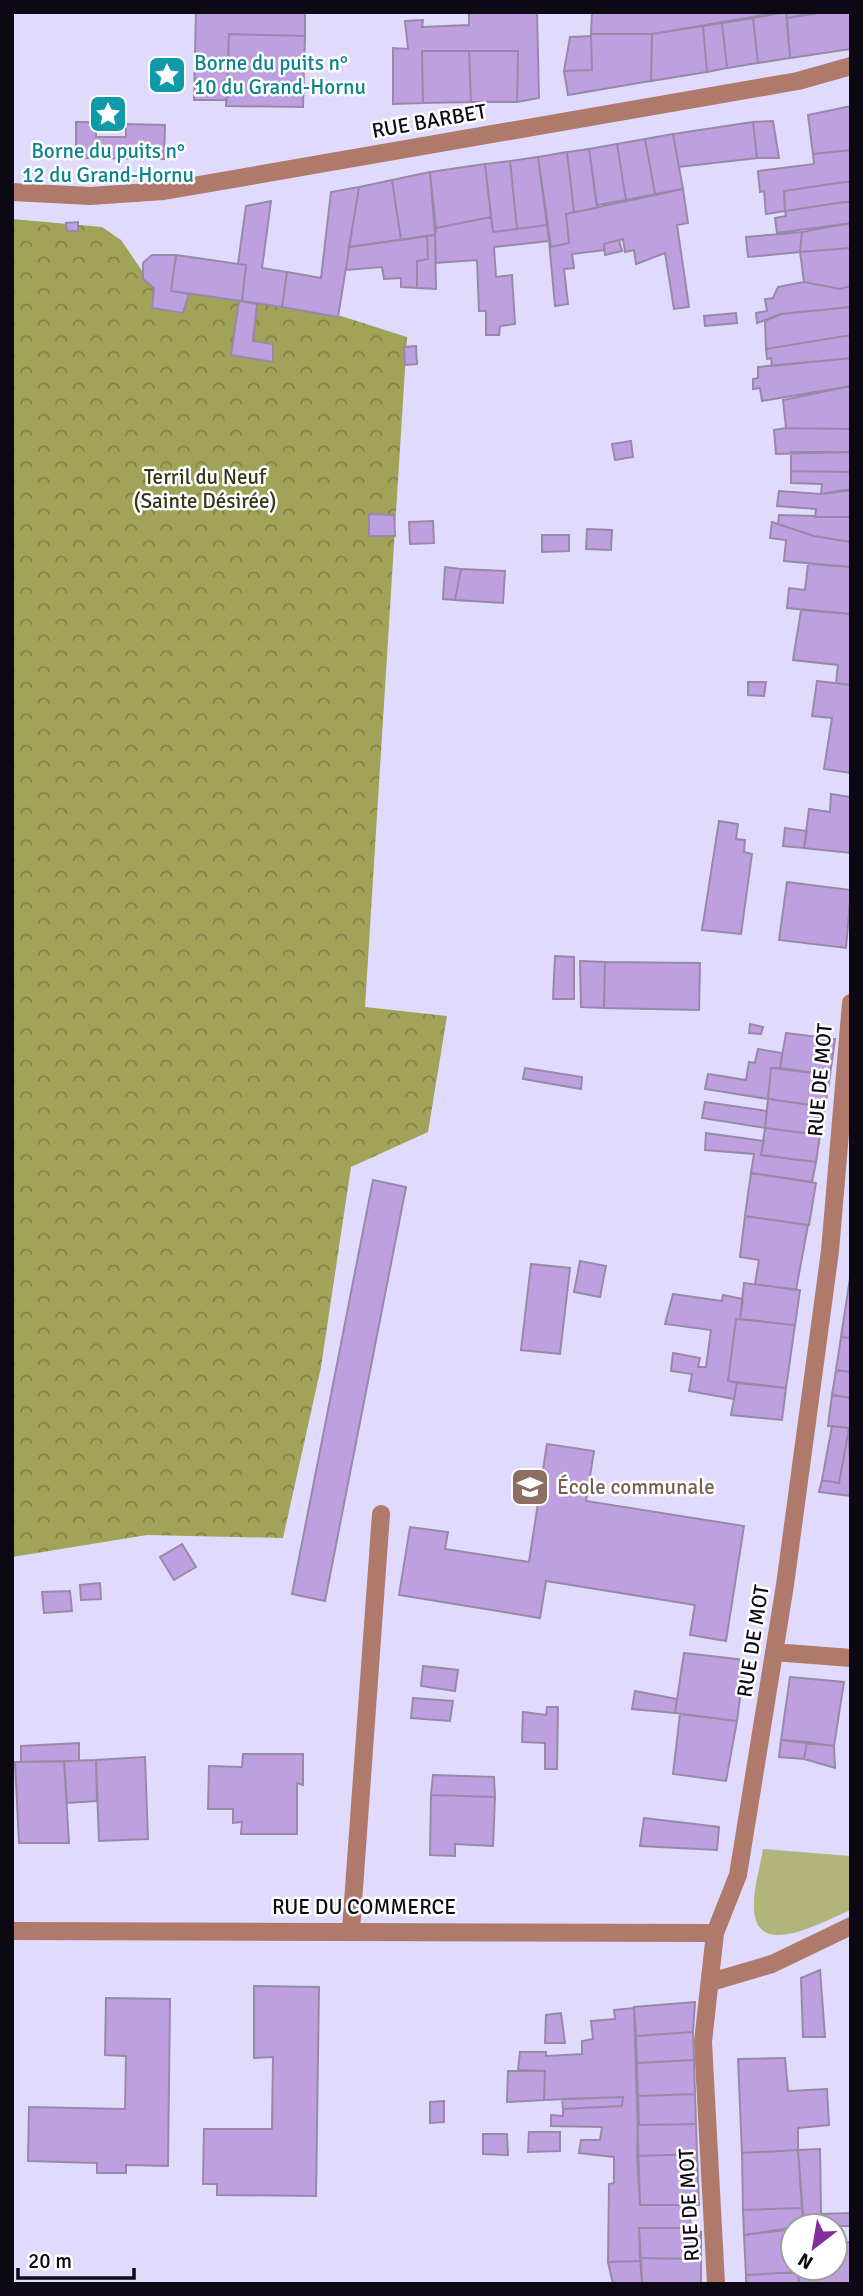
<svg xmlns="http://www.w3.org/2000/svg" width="863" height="2296" font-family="Signika,sans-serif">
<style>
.green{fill:#b1b47b}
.forest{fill:url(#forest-crowns)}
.building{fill:#be9fe0;stroke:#9789a7;stroke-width:2}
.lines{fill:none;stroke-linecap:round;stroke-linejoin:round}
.minor{stroke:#af796c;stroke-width:18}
.labels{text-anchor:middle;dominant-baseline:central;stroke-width:5;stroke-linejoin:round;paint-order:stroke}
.culture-label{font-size:21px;fill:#0d838f;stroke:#fff;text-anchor:start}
.street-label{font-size:21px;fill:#0c0914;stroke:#fff}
.park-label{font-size:21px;fill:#353615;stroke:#fff}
.education-label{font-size:21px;fill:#785e54;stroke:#fff;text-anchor:start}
</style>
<defs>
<pattern id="forest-crowns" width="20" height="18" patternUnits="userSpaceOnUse" patternTransform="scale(1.75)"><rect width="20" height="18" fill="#a1a359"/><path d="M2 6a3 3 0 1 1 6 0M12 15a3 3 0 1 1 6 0" fill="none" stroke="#828348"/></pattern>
</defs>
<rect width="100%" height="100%" fill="#e0dafd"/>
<path class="green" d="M763 1849 851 1856V1910C825 1920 755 1962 754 1908 753 1889 760 1868 763 1849Z"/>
<path class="forest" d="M12 219 102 227 121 240 149 281 341 316 407 337 365 1007 447 1016 428 1132 351 1167 321 1367 283 1538 147 1535 12 1557Z"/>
<path class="building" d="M196 12H305V36L229 34 227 100H194Z
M469 12H537L539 98 517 102 518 51H422L423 103 393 104V48L408 49 405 21 423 20 422 27 469 25Z
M592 12H782L652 34H591Z
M786 12 790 58 758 63 753 18Z
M786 12H819V13L787 18Z
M851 12V49L790 58 787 18 819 12Z
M753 18 758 63 727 68 722 23Z
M722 23 727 68 707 72 703 26Z
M703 26 707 72 651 81 652 34Z
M229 34 305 36 303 107 226 106Z
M591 34H652L651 81 568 95 564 71 592 70Z
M591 36 592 70 564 71 570 37Z
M422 51H469L471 102 423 103Z
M469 51H518L517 102H471Z
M851 106V150L813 154 808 115Z
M773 121 779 158H757L753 122Z
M76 122H96V137H126V124L165 125 164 159 76 158Z
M753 122 757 158 679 167 673 134Z
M673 134 683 189 655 194 645 139Z
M645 139 655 194 626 200 617 144Z
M617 144 626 200 597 205 589 149Z
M589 149 597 208 574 212 567 152Z
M851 150V181L784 191 785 211 766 214 764 191 760 192 758 171 814 164 813 154Z
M567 152 574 212 566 214 569 243 551 247 538 157Z
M538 157 547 225 517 229 510 161Z
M510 161 517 229 493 232 485 164Z
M485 164 491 217 436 228 430 172Z
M430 172 435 235 401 240 392 180Z
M392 180 401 240 349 247 359 187Z
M851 181V201L785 211 784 191Z
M359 187 338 317 282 307 287 272 321 278 331 192Z
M683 189 688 223 677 225 689 307 674 309 665 253 636 264 634 250 625 252 623 239 604 244V250L572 254 574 268 564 269 568 304 555 306 549 241 551 247 569 243 566 214Z
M271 201 262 268 287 272 282 307 242 301 246 265 238 264 246 206Z
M851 201V223L777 233 775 218 786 216 785 211Z
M491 217 493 232 547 225 549 241 494 247 496 277 512 275 515 324 500 326 499 335H486V311H479L477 260 436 263 435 235 436 228Z
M78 222V231H67L66 223Z
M851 223V248L800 252 802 232Z
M802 232 800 252 748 257 746 237Z
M435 235 436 289 417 288V261L428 259 427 236Z
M427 236 428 259 417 261V288L401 287V278L384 279 382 267 346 270 349 247Z
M619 240 622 251 605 255 604 244Z
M851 248V286L840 289 804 282 800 252Z
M152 255H176L171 291 189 294 183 313 152 308 154 288 143 279V263Z
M176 255 246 265 242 301 171 291Z
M804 282 840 289 851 286V307L781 314 757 323 756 313 767 311 765 299 773 298 778 287Z
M239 301 257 304 253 341 273 344V362L231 355Z
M851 307V335L766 349 765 321 781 314Z
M736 313 737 323 705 326 704 316Z
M851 335V358L772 366 771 358 767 359 766 349Z
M416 346 417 364 405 365 404 347Z
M851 358V386L762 401 760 388 753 389V379L758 378V367Z
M851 386V429L786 428 783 400Z
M786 428 851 429V452L776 454 774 430Z
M631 441 633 457 615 460 612 444Z
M791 452H851V472L791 471Z
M791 471 851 472V490L821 494 822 484 791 483Z
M845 490H851V517H815L816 509 777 506 779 491 821 494Z
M369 514 394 515 395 536H369Z
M779 515 851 517V542L814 536 778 524Z
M433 521 434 543 410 544 409 522Z
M772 522 814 536 851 542V567L784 561 786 540 770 538Z
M587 529 612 530 611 550 586 549Z
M542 535H569V551L542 552Z
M808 564 851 567V614L787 608 789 588 805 590Z
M445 567 461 569 455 600 443 599Z
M461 569 505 571 503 603 455 600Z
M801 610 851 614V685L836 683 838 665 793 660Z
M817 681 851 685V773L824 769 832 718 812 716Z
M748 682H766L764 696 748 695Z
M831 794 851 797V853L804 848 809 809 830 812Z
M719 821 738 824 736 839 745 840 744 852 752 854 741 934 702 930Z
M785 828 807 831 804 848 783 846Z
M787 882 851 890 846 948 779 940Z
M555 956 574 957V999H553Z
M580 961 605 962 604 1008 581 1007Z
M605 962 700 963 699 1010 604 1008Z
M750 1024 763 1027 761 1034 749 1033Z
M786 1033 835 1039 830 1075 780 1068Z
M758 1049 782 1053 780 1068H771L768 1099 705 1089 708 1074 746 1080 749 1062 755 1063Z
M525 1068 582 1077 581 1089 523 1079Z
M771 1068 830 1075 825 1107 768 1099Z
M768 1099 825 1107 820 1135 765 1128Z
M705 1102 767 1111 765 1128 702 1118Z
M765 1128 820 1135 816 1162 761 1155Z
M706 1133 764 1141 761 1155 816 1162 812 1182 751 1173 754 1154 705 1150Z
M751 1173 816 1183 809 1225 745 1216Z
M373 1180 406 1187 325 1601 292 1594Z
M745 1216 808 1225 796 1290 755 1284 759 1260 740 1257Z
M580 1261 606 1266 600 1297 574 1292Z
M531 1264 570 1268 560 1354 521 1350Z
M850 1278 851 1279V1338L841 1337Z
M744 1283 800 1290 795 1325 740 1319Z
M673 1294 722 1301 723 1295 743 1299 740 1319H736L728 1381 737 1383 734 1399 689 1391 692 1374 671 1371 673 1353 700 1358 698 1367H706L711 1330 665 1324Z
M736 1319 795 1325 786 1388 728 1381Z
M841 1337 851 1338V1372L836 1370Z
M836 1370 851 1372V1398L832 1395Z
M737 1383 786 1388 782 1420 731 1415Z
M832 1395 851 1398V1428L828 1426Z
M832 1426 849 1428 839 1483 822 1480Z
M849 1428 851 1496 819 1492 822 1480 839 1483Z
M547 1444 594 1451 586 1501 744 1526 726 1641 690 1635 695 1605 546 1581 540 1618 399 1595 410 1527 448 1532 445 1549 529 1562Z
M182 1544 196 1567 174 1580 160 1557Z
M100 1583 101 1599 81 1600 80 1585Z
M70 1591 72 1611 44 1613 42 1592Z
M684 1653 745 1660 737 1721 675 1713Z
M423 1666 458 1670 455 1691 421 1686Z
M790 1677 844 1682 834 1746 781 1740Z
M635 1691 677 1699 675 1713 632 1709Z
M413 1698 453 1701 450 1721 411 1718Z
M547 1707H558L557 1769H545V1743L522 1742 523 1712 546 1715Z
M680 1714 737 1721 726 1781 673 1774Z
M781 1740 807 1742 804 1759 779 1757Z
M807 1742 834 1746 835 1768 804 1759Z
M79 1743V1761L21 1762V1746Z
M243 1754H303V1785L297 1783V1834H241L242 1822 233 1823V1809H208L209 1766 242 1767Z
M145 1757 148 1839 99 1841 96 1760Z
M96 1760 97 1801 67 1803 64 1761Z
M64 1761 69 1843H19L15 1762Z
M433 1775 494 1777 495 1797 431 1795Z
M431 1795 495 1797 493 1846 455 1844V1856L430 1855Z
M644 1818 719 1827 717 1850 640 1846Z
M820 1970 825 2037H803L801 1978Z
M254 1986 319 1987 316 2196 217 2195V2184H203L204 2129H272L273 2057 254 2058Z
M106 1998 170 1999 168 2166 126 2165V2173H97V2163L28 2161 29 2107 125 2109 126 2056 105 2055Z
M695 2002 693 2032 636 2036 634 2007Z
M634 2008 640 2205H689L691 2228H639L641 2261 608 2262 609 2184 614 2183V2157L579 2153 581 2140H600L602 2127 551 2126V2115L563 2116V2109L622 2106 623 2097 544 2100 545 2071 518 2070 520 2052H546V2056L582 2054V2041L593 2039 591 2021 615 2019 614 2010Z
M561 2013 565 2043H545L546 2015Z
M693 2032 694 2060 637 2063 636 2036Z
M785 2058 788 2091 827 2089 829 2125 798 2128V2150L742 2153 738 2059Z
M694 2060 695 2094 638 2096 637 2063Z
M508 2071H545L544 2100 507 2102Z
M695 2094 696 2124 639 2125 638 2096Z
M623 2097 622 2106 563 2109 562 2099Z
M444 2101V2122L430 2123V2102Z
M696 2124 697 2154 637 2156 638 2125Z
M529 2132H560V2151L528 2152Z
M483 2134H507L508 2155 483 2154Z
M820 2149 821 2214 851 2213V2226H804L798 2150Z
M798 2150 802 2208 743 2210 742 2153Z
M697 2154 699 2205H640L637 2156Z
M802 2208 804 2226 744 2235 743 2210Z
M639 2228H691L701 2232V2259L640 2258Z
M793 2229V2268H814V2271L746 2275 744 2235Z
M835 2242H851V2284H799L798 2272 835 2268Z
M640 2258 701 2259V2284H642Z
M641 2261 642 2284H613L608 2262Z
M798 2272 799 2284H746V2275Z"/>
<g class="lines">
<path class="minor" d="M12 192 90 196 164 191 798 81 851 66
M774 1652 851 1658
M351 1930 381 1514
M12 1931 715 1933
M711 1982 772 1964 851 1926
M716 2284 703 2042 715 1933 738 1875 785 1585 830 1251 851 1003"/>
</g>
<defs>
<symbol id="sight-square" viewBox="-11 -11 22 22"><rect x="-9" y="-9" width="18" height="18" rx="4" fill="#0f9aa8" stroke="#fff"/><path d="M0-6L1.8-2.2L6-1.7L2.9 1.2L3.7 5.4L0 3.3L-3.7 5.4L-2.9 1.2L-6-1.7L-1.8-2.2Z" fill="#fff"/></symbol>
<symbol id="school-square" viewBox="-11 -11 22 22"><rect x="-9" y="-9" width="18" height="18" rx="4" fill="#8d6e63" stroke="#fff"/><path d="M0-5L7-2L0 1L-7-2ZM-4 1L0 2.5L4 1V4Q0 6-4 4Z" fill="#fff"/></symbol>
</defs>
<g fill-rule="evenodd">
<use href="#sight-square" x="145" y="53" width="44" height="44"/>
<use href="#sight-square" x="86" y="92" width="44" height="44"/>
<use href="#school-square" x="508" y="1465" width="44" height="44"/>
</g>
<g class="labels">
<g class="culture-label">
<text x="194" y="63">Borne du puits n°<tspan x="194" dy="24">10 du Grand-Hornu</tspan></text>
<text x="108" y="151" text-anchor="middle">Borne du puits n°<tspan x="108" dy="24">12 du Grand-Hornu</tspan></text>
</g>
<g class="street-label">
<text transform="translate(429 121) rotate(-10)">RUE BARBET</text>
<text transform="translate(820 1080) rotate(-85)">RUE DE MOT</text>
<text transform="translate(753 1641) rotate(-81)">RUE DE MOT</text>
<text x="364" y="1907">RUE DU COMMERCE</text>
<text transform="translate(689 2205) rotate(-93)">RUE DE MOT</text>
</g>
<g class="park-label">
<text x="205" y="477">Terril du Neuf<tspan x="205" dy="24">(Sainte Désirée)</tspan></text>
</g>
<g class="education-label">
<text x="557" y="1487">École communale</text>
</g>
</g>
<rect width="863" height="2296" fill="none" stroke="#0c0914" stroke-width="28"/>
<g transform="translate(814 2247) rotate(211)"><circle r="33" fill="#ffffff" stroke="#9e9da1" stroke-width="2"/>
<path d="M0-5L12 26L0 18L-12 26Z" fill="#842f9d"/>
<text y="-10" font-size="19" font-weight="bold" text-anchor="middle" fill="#0c0914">N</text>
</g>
<path d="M18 2268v10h116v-10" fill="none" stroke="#0c0914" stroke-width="3.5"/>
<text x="28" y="2268" font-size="21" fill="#0c0914" stroke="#ffffff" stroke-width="5" paint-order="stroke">20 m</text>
</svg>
